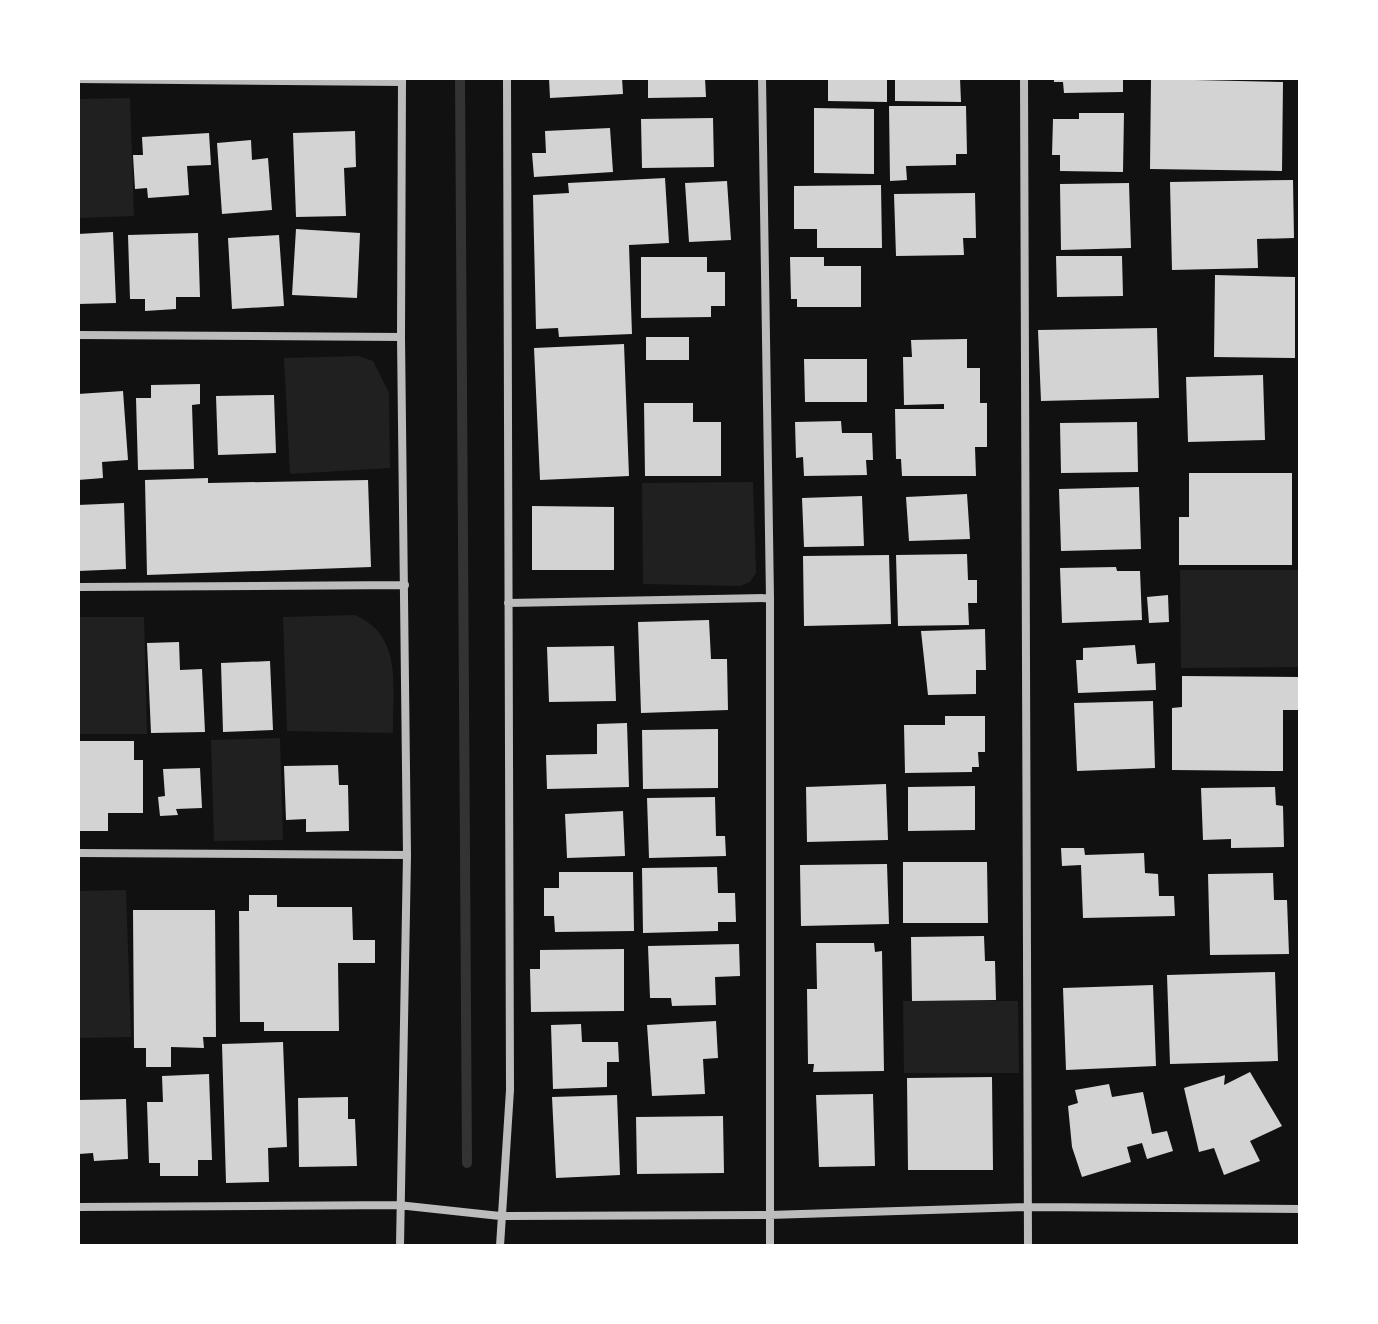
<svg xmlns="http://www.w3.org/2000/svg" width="1378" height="1324" font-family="Literata,serif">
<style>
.green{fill:#202020}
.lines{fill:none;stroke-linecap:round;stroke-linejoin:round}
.stream{stroke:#333;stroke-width:10}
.building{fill:#d3d3d3}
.minor{stroke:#bcbcbc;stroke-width:8}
</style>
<rect width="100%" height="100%" fill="#111"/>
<path class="green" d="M130 98 134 216 78 218V99Z
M359 356 373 361 389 393 390 468 290 474 284 358Z
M753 482 756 573 750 582 740 586 643 584 642 483Z
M1180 570H1300V667L1181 668Z
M355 615C404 636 392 688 393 733L287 731 283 617Z
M78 617H144L147 734H78Z
M280 738 283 840 214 841 211 740Z
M126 890 131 1037 78 1038V891Z
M903 1001H1018L1019 1073H904Z"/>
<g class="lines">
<path class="stream" d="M460 78 467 1163"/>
</g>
<path class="building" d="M549 78H622L623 94 550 98Z
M648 78H705L706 97 648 98Z
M828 78H887V102L828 101Z
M895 78H960L961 102 895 101Z
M1054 78H1123V92L1064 93 1063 82H1054Z
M1151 79 1283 82 1282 171 1150 169Z
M889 106H966L967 154H956V165L906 166 907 180 890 181Z
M814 108 874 109V174L814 173Z
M1079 113H1124L1123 172 1060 171V155H1052L1053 119H1079Z
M713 118 714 167 642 168 641 119Z
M610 128 613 172 534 177 532 153H546L545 131Z
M355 131 356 167 344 168 346 216 296 217 293 133Z
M209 133 211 165 187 166 189 195 148 198 147 188 135 189 133 155H143L142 137Z
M251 140 252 160 268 158 272 210 222 214 217 143Z
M665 178 669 243 629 245 632 334 559 337 558 328 536 329 533 195 569 193 568 183Z
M1293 180 1294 238 1257 239 1258 268 1172 270 1170 182Z
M727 181 731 240 689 242 685 183Z
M1129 183 1131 248 1061 250 1060 184Z
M881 185 882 248H817V229H794V186Z
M975 193 976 238H963L964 255 896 256 894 194Z
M296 229 360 233 357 298 292 295Z
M113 232 116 303 78 304V234Z
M198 233 200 297H176V309L145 311V299H130L128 235Z
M279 235 284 306 232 309 228 238Z
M1056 256H1122L1123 296 1057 297Z
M641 257H707V272H725V306H711V317L641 318Z
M790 257H824V266H861V307H797V299H791Z
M1215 275 1295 277V358L1214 357Z
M1157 328 1159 398 1041 401 1038 330Z
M646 337H689V360H646Z
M967 339V368H980V403H987V447H975L976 476H902L901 459H896L895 409H944V404L904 405 903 357H912L911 340Z
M624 344 629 476 540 480 534 348Z
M804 359H867V402H805Z
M1263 375 1265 440 1188 442 1186 377Z
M200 384V404L192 405 194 469 138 470 136 398H151V385Z
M123 391 128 460 102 462 103 478 78 480V394Z
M274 395 276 453 218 455 216 396Z
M644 403H693V422H721V476H645Z
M841 421 842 433H872L873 460H866L867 475 804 476 803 457 796 458 795 422Z
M1137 422 1138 472 1061 473 1060 423Z
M1189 473H1292V565H1179V517H1189Z
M208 478V483L368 480 371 567 147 575 145 480Z
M1139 487 1141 549 1061 551 1059 489Z
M967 494 970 539 909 541 906 497Z
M862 496 864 546 804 547 802 498Z
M124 503 126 569 78 571V505Z
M532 506 614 507V570H532Z
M967 554 968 580H977V603H968L969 625 898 626 896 555Z
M889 555 891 624 804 626 803 556Z
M1116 567 1117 571H1140L1142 620 1062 623 1060 568Z
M1168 595 1169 622 1149 623 1147 597Z
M709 620 711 659H727L728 710 641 713 638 622Z
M985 629 986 670H976V694L928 695 921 631Z
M179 642 180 670 202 669 205 732 151 733 147 643Z
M1135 645 1137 664 1155 663 1156 690 1078 693 1076 660H1083V648Z
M614 646 616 701 549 702 547 647Z
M270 661 273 730 223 732 221 663Z
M1182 676 1299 677 1300 710H1283V771L1172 770V708L1182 707Z
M1153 701 1155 768 1077 771 1074 703Z
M945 716H985V752H978L979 767H972V772L905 773 904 725H945Z
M627 723 629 787 547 789 546 755 597 754V724Z
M718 729V788L643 789 642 730Z
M78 741H134V760H143V813H108V831H78Z
M338 765 339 785H348L349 831 306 832V819L286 820 284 766Z
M200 768 202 808 176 809 178 815 160 816 158 797 165 796 163 769Z
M886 784 888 840 807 842 806 787Z
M975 786V830L908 831V787Z
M1275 787 1276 805 1283 806 1284 847 1231 848V839L1203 840 1201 788Z
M715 797 716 836H725L726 856 649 858 647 798Z
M623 811 625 856 567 858 565 814Z
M1061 848H1084L1085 855 1144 853 1145 873 1158 874 1159 896H1174L1175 916 1083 918 1081 865 1062 866Z
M903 862H987L988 923H903Z
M887 864 889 924 801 926 800 865Z
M717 867 718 893H735L736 922H718V931L643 933 642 868Z
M559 872H633L634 931 555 932 554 916H544V888H559Z
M1273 873 1274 900H1287L1289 954 1210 955 1208 874Z
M249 895H277V907H352L353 940H375V963H338L339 1031H264V1022H240L239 911H249Z
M133 910H215L216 1037H203L204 1048 171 1047V1067H146V1048H134Z
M984 936 985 961H995L996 1000 912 1001 911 937Z
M816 943H874L875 952 882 951 884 1071 813 1072 814 1064H808L807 989H817Z
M739 944 740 976 715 977 716 1005 672 1006 671 998H650L648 946Z
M624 949V1011L531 1012 530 969H540V950Z
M1275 972 1278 1061 1170 1064 1167 975Z
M1153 985 1156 1066 1066 1070 1063 988Z
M716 1021 718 1058 703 1059 705 1094 652 1096 647 1025Z
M581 1024 582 1042H618L619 1062H607V1087L553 1089 551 1025Z
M283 1042 287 1147 268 1148 269 1182 226 1183 222 1044Z
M1250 1072 1282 1126 1250 1141 1260 1161 1224 1175 1214 1148 1199 1152 1184 1088 1225 1075 1224 1085Z
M209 1074 212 1160H198V1176H160V1163H149L147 1102H163L162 1076Z
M992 1077 993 1170H908L907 1078Z
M1109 1084 1112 1097 1143 1092 1152 1134 1167 1131 1173 1151 1147 1159 1142 1143 1127 1147 1131 1162 1082 1177 1072 1147 1068 1106 1078 1103 1075 1090Z
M873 1094 875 1166 819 1167 816 1095Z
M617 1095 620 1175 556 1178 552 1097Z
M348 1097V1119H355L357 1166 299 1167 298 1098Z
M126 1099 128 1159 94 1161 93 1153 79 1154 78 1100Z
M723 1116 724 1173 637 1174 636 1117Z"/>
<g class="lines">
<path class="minor" d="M762 78 770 598V1246
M1024 78 1028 1246
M78 79 402 82
M78 335 401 337
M78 587 405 585
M508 603 770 598
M78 853 407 855
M78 1207 398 1205 500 1216 769 1215 1028 1207 1300 1209
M400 1246 407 855 401 337 402 78
M500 1246 510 1090 507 78"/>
</g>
<rect width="1378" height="1324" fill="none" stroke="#ffffff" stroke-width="160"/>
</svg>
